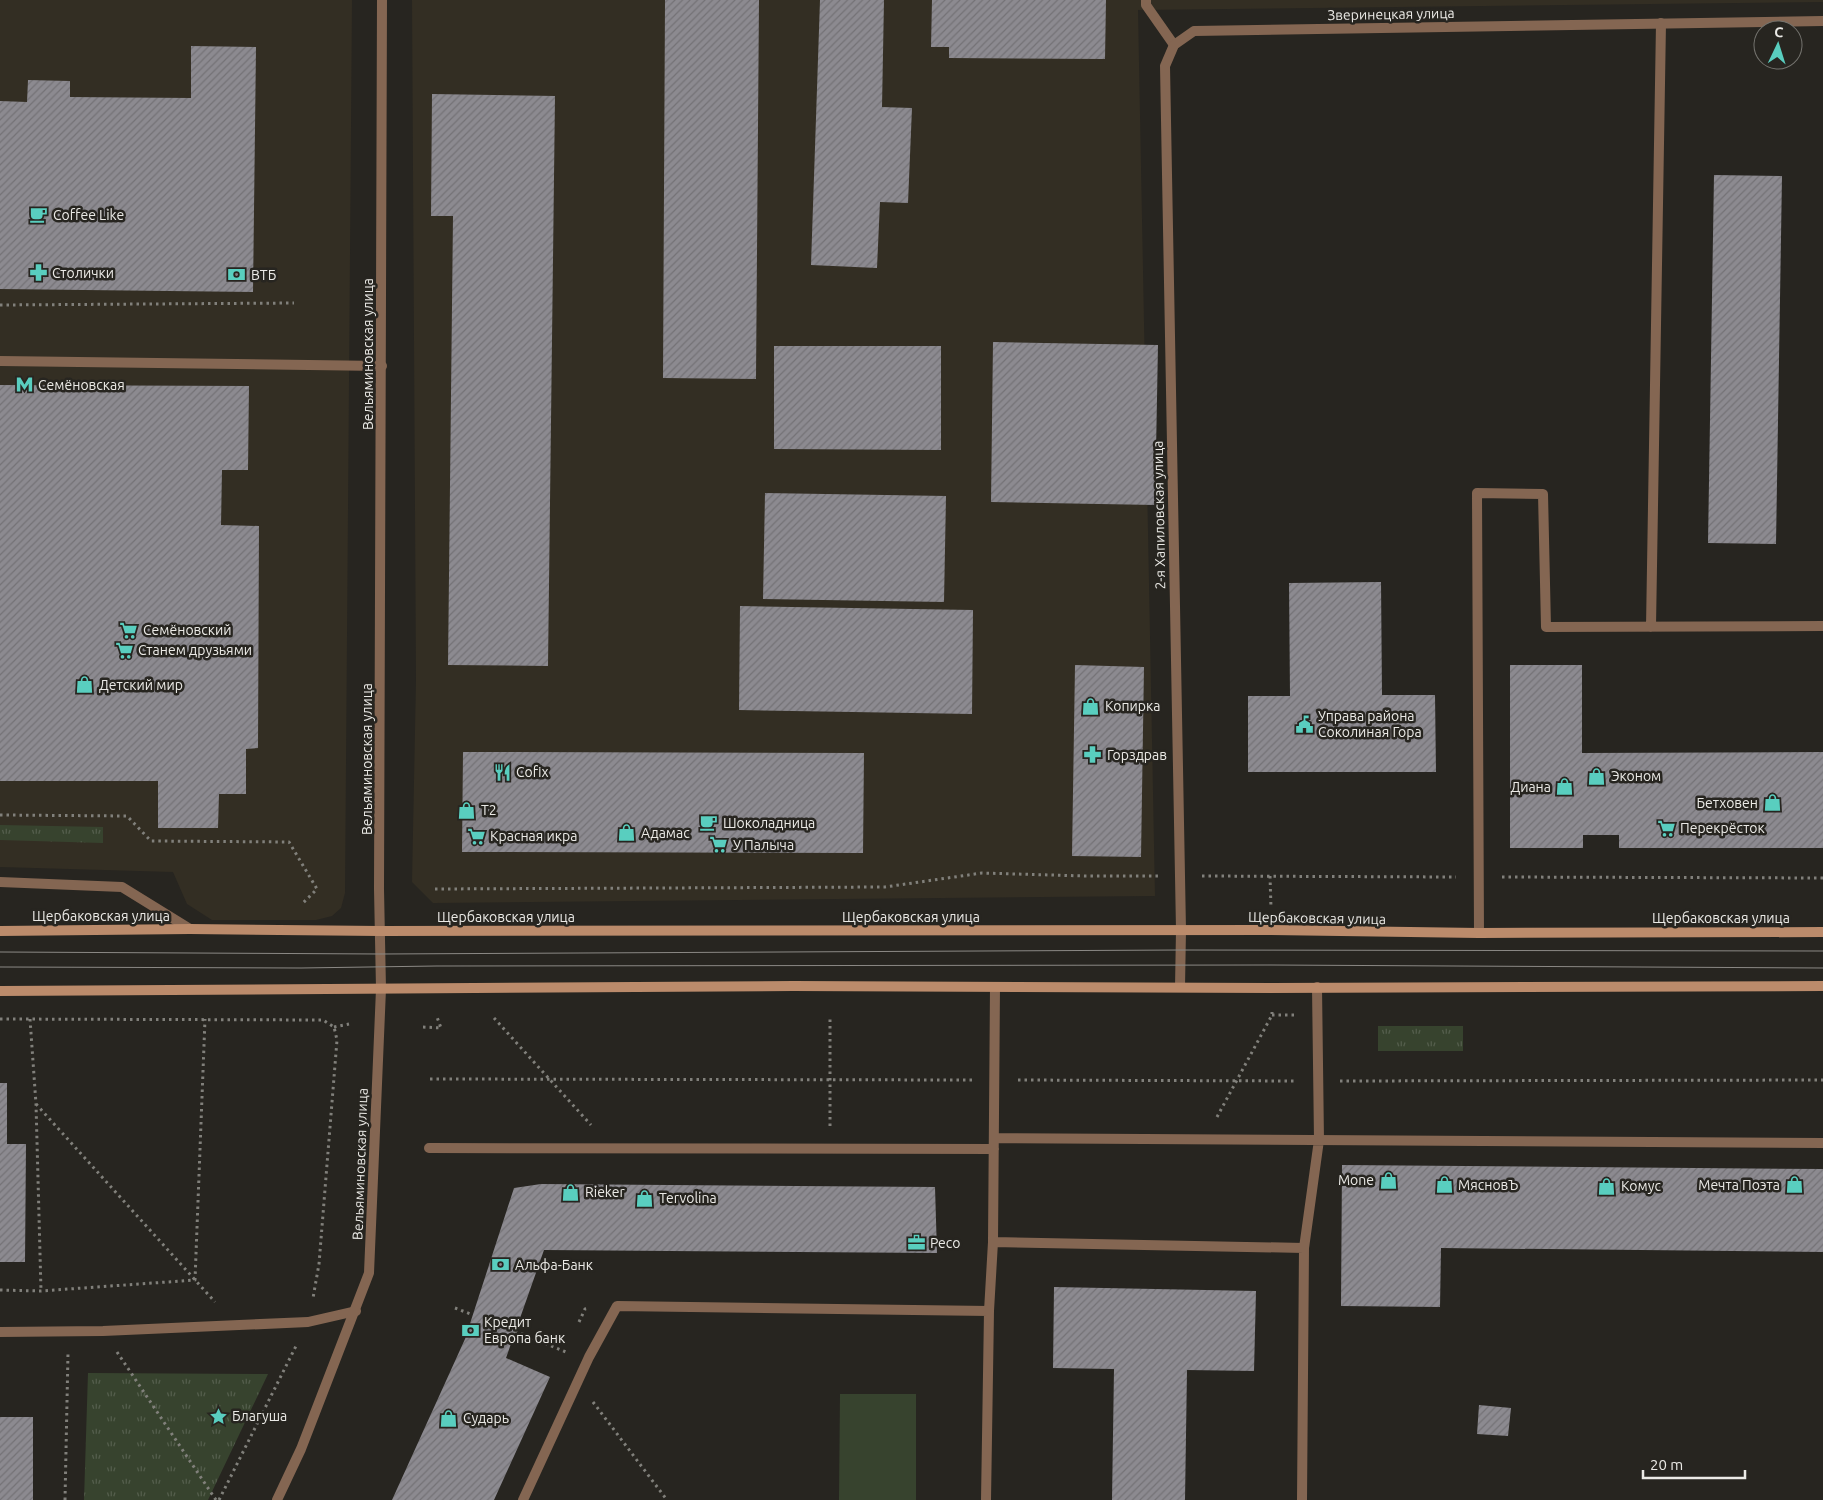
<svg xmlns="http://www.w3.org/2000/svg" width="1823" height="1500" font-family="Ubuntu,sans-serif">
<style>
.built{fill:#332e23}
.grass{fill:url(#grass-tufts)}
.garden{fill:#37432e}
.building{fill:url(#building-hatch)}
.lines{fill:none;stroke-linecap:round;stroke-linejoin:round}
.path{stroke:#81807b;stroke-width:3;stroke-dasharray:2.5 4;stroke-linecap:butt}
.service{stroke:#846652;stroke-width:10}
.minor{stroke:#846652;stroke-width:10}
.tertiary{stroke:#846652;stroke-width:10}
.secondary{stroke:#bb8b6b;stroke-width:10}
.tram{stroke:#8b8985;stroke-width:1}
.labels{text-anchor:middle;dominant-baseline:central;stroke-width:5;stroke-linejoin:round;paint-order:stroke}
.street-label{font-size:14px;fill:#ebeae6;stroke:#272520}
.poi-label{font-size:14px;fill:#ebeae6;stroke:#272520;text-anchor:start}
</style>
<defs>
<pattern id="grass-tufts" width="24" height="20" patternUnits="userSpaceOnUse" patternTransform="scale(1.25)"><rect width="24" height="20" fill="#37432e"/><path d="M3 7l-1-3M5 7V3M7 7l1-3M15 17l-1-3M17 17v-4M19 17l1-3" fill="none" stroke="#545e4c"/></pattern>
<pattern id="building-hatch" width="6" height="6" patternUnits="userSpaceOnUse" patternTransform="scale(1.25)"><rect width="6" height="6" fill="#8c8a90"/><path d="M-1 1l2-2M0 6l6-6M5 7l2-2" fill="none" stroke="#747276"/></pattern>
</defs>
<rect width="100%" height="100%" fill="#272520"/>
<path class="built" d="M0 0H352L345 893 341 908 332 916 316 920H212L187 904 173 872 0 867Z
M412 0H1823V2L1138 10 1155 896 433 903 412 882 416 680Z"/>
<path class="grass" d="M0 825 103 827V843L0 840Z
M1378 1026H1463V1051H1378Z
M88 1373 268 1374 208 1500H84Z"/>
<path class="garden" d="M840 1394H916V1500H839Z"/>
<path class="building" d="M665 0H759L756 379 663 378Z
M820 0H884L882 107 912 108 908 203 880 202 877 268 811 265Z
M932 0H1106L1105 59 949 58V47H931Z
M191 46 256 47 253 292 0 289V101L27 102 28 80 70 81V97L191 98Z
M432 94 555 96 548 666 448 665 453 216H431Z
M1714 175 1782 176 1776 544 1708 543Z
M993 342 1158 345 1155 505 991 502Z
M774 346H941V450L774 449Z
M0 385 249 386 248 470H222L221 525 259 526 258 748 246 749V794H219L218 828H158V781H0Z
M765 493 946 496 944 602 763 599Z
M1381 582 1382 695H1435L1436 772H1248V696H1290L1289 583Z
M740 606 973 610 972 714 739 710Z
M1075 665 1144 667 1141 857 1072 856Z
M1510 665H1582V753L1823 752V848H1619V835H1583V848H1510Z
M463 752 864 753 863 853 462 852Z
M0 1083H7V1144H26L25 1262H0Z
M1342 1165 1823 1169V1252L1441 1248 1440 1307 1341 1306Z
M541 1184 935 1187 937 1253 544 1250 506 1358 550 1377 494 1500H392L465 1339 514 1188Z
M1054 1287 1256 1291 1254 1371 1187 1370 1185 1500H1112L1114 1369 1053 1368Z
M1479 1405 1511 1408 1508 1436 1477 1434Z
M0 1417H33V1500H0Z"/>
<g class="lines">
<path class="path" d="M0 305 294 303
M0 815 127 816 151 841 289 842 317 889 303 903
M1202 876 1456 877
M1270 876 1271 908
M1502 877 1823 878
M435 889 885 887 982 873 1085 876H1158
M1272 1015H1296
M494 1018 591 1125
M0 1019 323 1020 334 1027 337 1040 319 1264 313 1298
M30 1019 36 1104 41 1291
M334 1027 349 1024
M423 1027 441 1028 437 1017
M430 1079 972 1080
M1018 1080 1297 1081
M1340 1081 1823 1080
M36 1104 215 1302
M1217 1117 1272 1015V1012
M830 1126V1017
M0 1290 41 1291 195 1280 205 1019
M455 1308 473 1315
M579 1322 585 1309 590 1308
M515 1331 566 1352
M117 1352 216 1500
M593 1402 667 1500
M65 1500 68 1353
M219 1500 296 1346"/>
<path class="service" d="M1146 0V5L1174 45
M0 361 382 366
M1651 627 1661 23
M0 882 122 887 190 929
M1479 933 1477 493 1543 494 1546 627 1823 626
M994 1138 1823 1143
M429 1148 994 1149
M993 1242 1304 1248
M0 1332 103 1331 308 1322 356 1311
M523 1500 589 1357 617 1306 989 1311 993 1242 995 987
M986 1500 989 1311
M1302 1500 1304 1248 1319 1140 1317 987"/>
<path class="minor" d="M1180 987 1181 930 1165 66 1174 45 1194 31 1823 21"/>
<path class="tertiary" d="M277 1500 301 1449 369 1273 381 989 379 889 382 0"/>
<path class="secondary" d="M0 931 190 929 380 931 1271 930 1479 933 1823 932
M0 991 793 986 1271 988 1823 986"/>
<path class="tram" d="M0 952 381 954 1181 950 1823 951
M0 967 301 968 436 966 1271 965 1823 968"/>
</g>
<defs>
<symbol id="cafe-bare" viewBox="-9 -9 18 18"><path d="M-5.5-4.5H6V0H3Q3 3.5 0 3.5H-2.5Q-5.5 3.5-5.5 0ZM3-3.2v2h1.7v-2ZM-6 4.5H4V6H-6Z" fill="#59cebf" stroke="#272520" stroke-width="2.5" paint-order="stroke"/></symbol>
<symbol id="pharmacy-bare" viewBox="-9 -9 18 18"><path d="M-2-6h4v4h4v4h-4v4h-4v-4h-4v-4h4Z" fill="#59cebf" stroke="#272520" stroke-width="2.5" paint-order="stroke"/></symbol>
<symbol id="bank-bare" viewBox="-9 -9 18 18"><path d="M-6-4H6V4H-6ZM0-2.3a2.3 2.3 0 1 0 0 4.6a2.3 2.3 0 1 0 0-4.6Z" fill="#59cebf" stroke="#272520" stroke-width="2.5" paint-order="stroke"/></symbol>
<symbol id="metro-bare" viewBox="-9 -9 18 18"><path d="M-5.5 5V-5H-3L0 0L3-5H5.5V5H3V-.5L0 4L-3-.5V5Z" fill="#59cebf" stroke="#272520" stroke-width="2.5" paint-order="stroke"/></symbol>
<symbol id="supermarket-bare" viewBox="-9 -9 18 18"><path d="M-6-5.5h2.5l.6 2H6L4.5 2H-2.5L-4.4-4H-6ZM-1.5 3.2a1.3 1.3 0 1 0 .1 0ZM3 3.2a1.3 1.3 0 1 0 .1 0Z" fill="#59cebf" stroke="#272520" stroke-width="2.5" paint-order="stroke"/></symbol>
<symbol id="shop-bare" viewBox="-9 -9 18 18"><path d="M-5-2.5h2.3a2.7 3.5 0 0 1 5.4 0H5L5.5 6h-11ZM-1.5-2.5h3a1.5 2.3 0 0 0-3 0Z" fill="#59cebf" stroke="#272520" stroke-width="2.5" paint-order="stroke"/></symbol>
<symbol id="civic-bare" viewBox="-9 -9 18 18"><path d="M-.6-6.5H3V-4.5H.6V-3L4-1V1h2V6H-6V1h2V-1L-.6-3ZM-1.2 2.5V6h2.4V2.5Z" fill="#59cebf" stroke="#272520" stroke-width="2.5" paint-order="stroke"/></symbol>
<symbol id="restaurant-bare" viewBox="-9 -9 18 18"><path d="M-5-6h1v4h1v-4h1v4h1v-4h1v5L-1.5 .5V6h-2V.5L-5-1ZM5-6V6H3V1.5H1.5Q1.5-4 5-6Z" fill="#59cebf" stroke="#272520" stroke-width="2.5" paint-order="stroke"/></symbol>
<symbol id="office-bare" viewBox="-9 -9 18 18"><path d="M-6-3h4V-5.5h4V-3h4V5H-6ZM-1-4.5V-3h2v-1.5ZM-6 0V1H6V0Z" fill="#59cebf" stroke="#272520" stroke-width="2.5" paint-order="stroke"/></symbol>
<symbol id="sight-bare" viewBox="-9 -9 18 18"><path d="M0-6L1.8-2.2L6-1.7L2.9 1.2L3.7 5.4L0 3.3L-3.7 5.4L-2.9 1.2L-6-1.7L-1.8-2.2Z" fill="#59cebf" stroke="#272520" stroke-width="2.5" paint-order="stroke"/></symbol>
</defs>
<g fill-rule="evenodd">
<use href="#cafe-bare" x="26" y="202" width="25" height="25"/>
<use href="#pharmacy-bare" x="26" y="260" width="25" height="25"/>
<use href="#bank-bare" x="224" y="262" width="25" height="25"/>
<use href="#metro-bare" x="12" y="372" width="25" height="25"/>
<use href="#supermarket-bare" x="116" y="618" width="25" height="25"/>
<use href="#supermarket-bare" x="112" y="638" width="25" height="25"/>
<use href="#shop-bare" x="72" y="672" width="25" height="25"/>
<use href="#shop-bare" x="1078" y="694" width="25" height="25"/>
<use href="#civic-bare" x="1292" y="712" width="25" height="25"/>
<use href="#pharmacy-bare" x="1080" y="742" width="25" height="25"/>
<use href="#restaurant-bare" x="490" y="760" width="25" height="25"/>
<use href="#shop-bare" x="1584" y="764" width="25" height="25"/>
<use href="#shop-bare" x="1552" y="774" width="25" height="25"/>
<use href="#shop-bare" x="1760" y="790" width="25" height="25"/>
<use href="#shop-bare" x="454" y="798" width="25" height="25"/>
<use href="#cafe-bare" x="696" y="810" width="25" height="25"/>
<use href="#supermarket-bare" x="1654" y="816" width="25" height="25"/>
<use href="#shop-bare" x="614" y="820" width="25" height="25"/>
<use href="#supermarket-bare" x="464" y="824" width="25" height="25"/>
<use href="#supermarket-bare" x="706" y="832" width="25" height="25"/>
<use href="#shop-bare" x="1376" y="1168" width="25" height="25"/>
<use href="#shop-bare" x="1432" y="1172" width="25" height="25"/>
<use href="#shop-bare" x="1782" y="1172" width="25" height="25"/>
<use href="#shop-bare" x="1594" y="1174" width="25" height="25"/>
<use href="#shop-bare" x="558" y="1180" width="25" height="25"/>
<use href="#shop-bare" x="632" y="1186" width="25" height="25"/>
<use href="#office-bare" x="904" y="1230" width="25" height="25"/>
<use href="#bank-bare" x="488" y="1252" width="25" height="25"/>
<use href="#bank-bare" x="458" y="1318" width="25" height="25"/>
<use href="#sight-bare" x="206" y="1404" width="25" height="25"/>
<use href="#shop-bare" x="436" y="1406" width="25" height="25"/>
</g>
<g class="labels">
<g class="street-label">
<text transform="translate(1391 14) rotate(-1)">Зверинецкая улица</text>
<text transform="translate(368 354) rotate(-90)">Вельяминовская улица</text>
<text transform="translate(1159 515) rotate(-91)">2-я Хапиловская улица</text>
<text transform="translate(367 759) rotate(-90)">Вельяминовская улица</text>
<text x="101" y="916">Щербаковская улица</text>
<text x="506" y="917">Щербаковская улица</text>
<text x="911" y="917">Щербаковская улица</text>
<text transform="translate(1317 918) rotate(1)">Щербаковская улица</text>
<text x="1721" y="918">Щербаковская улица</text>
<text transform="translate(360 1164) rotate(-88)">Вельяминовская улица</text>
</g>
<g class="poi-label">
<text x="53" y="215">Coffee Like</text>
<text x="52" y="273">Столички</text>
<text x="251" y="275">ВТБ</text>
<text x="38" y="385">Семёновская</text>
<text x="143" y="630">Семёновский</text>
<text x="138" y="650">Станем друзьями</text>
<text x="99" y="685">Детский мир</text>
<text x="1105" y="706">Копирка</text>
<text x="1318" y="716">Управа района<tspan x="1318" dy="16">Соколиная Гора</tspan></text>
<text x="1107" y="755">Горздрав</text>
<text x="516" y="772">Cofix</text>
<text x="1611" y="776">Эконом</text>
<text x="1551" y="787" text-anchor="end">Диана</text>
<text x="1758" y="803" text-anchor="end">Бетховен</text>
<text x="481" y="810">T2</text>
<text x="723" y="823">Шоколадница</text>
<text x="1680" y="828">Перекрёсток</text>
<text x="641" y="833">Адамас</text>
<text x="490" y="836">Красная икра</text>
<text x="733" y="845">У Палыча</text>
<text x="1374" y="1180" text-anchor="end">Mone</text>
<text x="1458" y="1185">МясновЪ</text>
<text x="1780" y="1185" text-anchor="end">Мечта Поэта</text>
<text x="1621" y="1186">Комус</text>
<text x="585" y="1192">Rieker</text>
<text x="659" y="1198">Tervolina</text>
<text x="930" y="1243">Ресо</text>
<text x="515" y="1265">Альфа-Банк</text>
<text x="484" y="1322">Кредит<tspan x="484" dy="16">Европа банк</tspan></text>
<text x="232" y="1416">Благуша</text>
<text x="463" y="1418">Сударь</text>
</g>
</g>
<g transform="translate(1778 45) rotate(4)"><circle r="24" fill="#272520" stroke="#75746f"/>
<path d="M0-4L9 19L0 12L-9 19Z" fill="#59cebf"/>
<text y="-8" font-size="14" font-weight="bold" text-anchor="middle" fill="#ebeae6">С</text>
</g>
<path d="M1643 1470v8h102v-8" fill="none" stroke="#ebeae6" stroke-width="2.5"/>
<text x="1650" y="1470" font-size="15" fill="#ebeae6" stroke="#272520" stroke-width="4" paint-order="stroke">20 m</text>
</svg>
